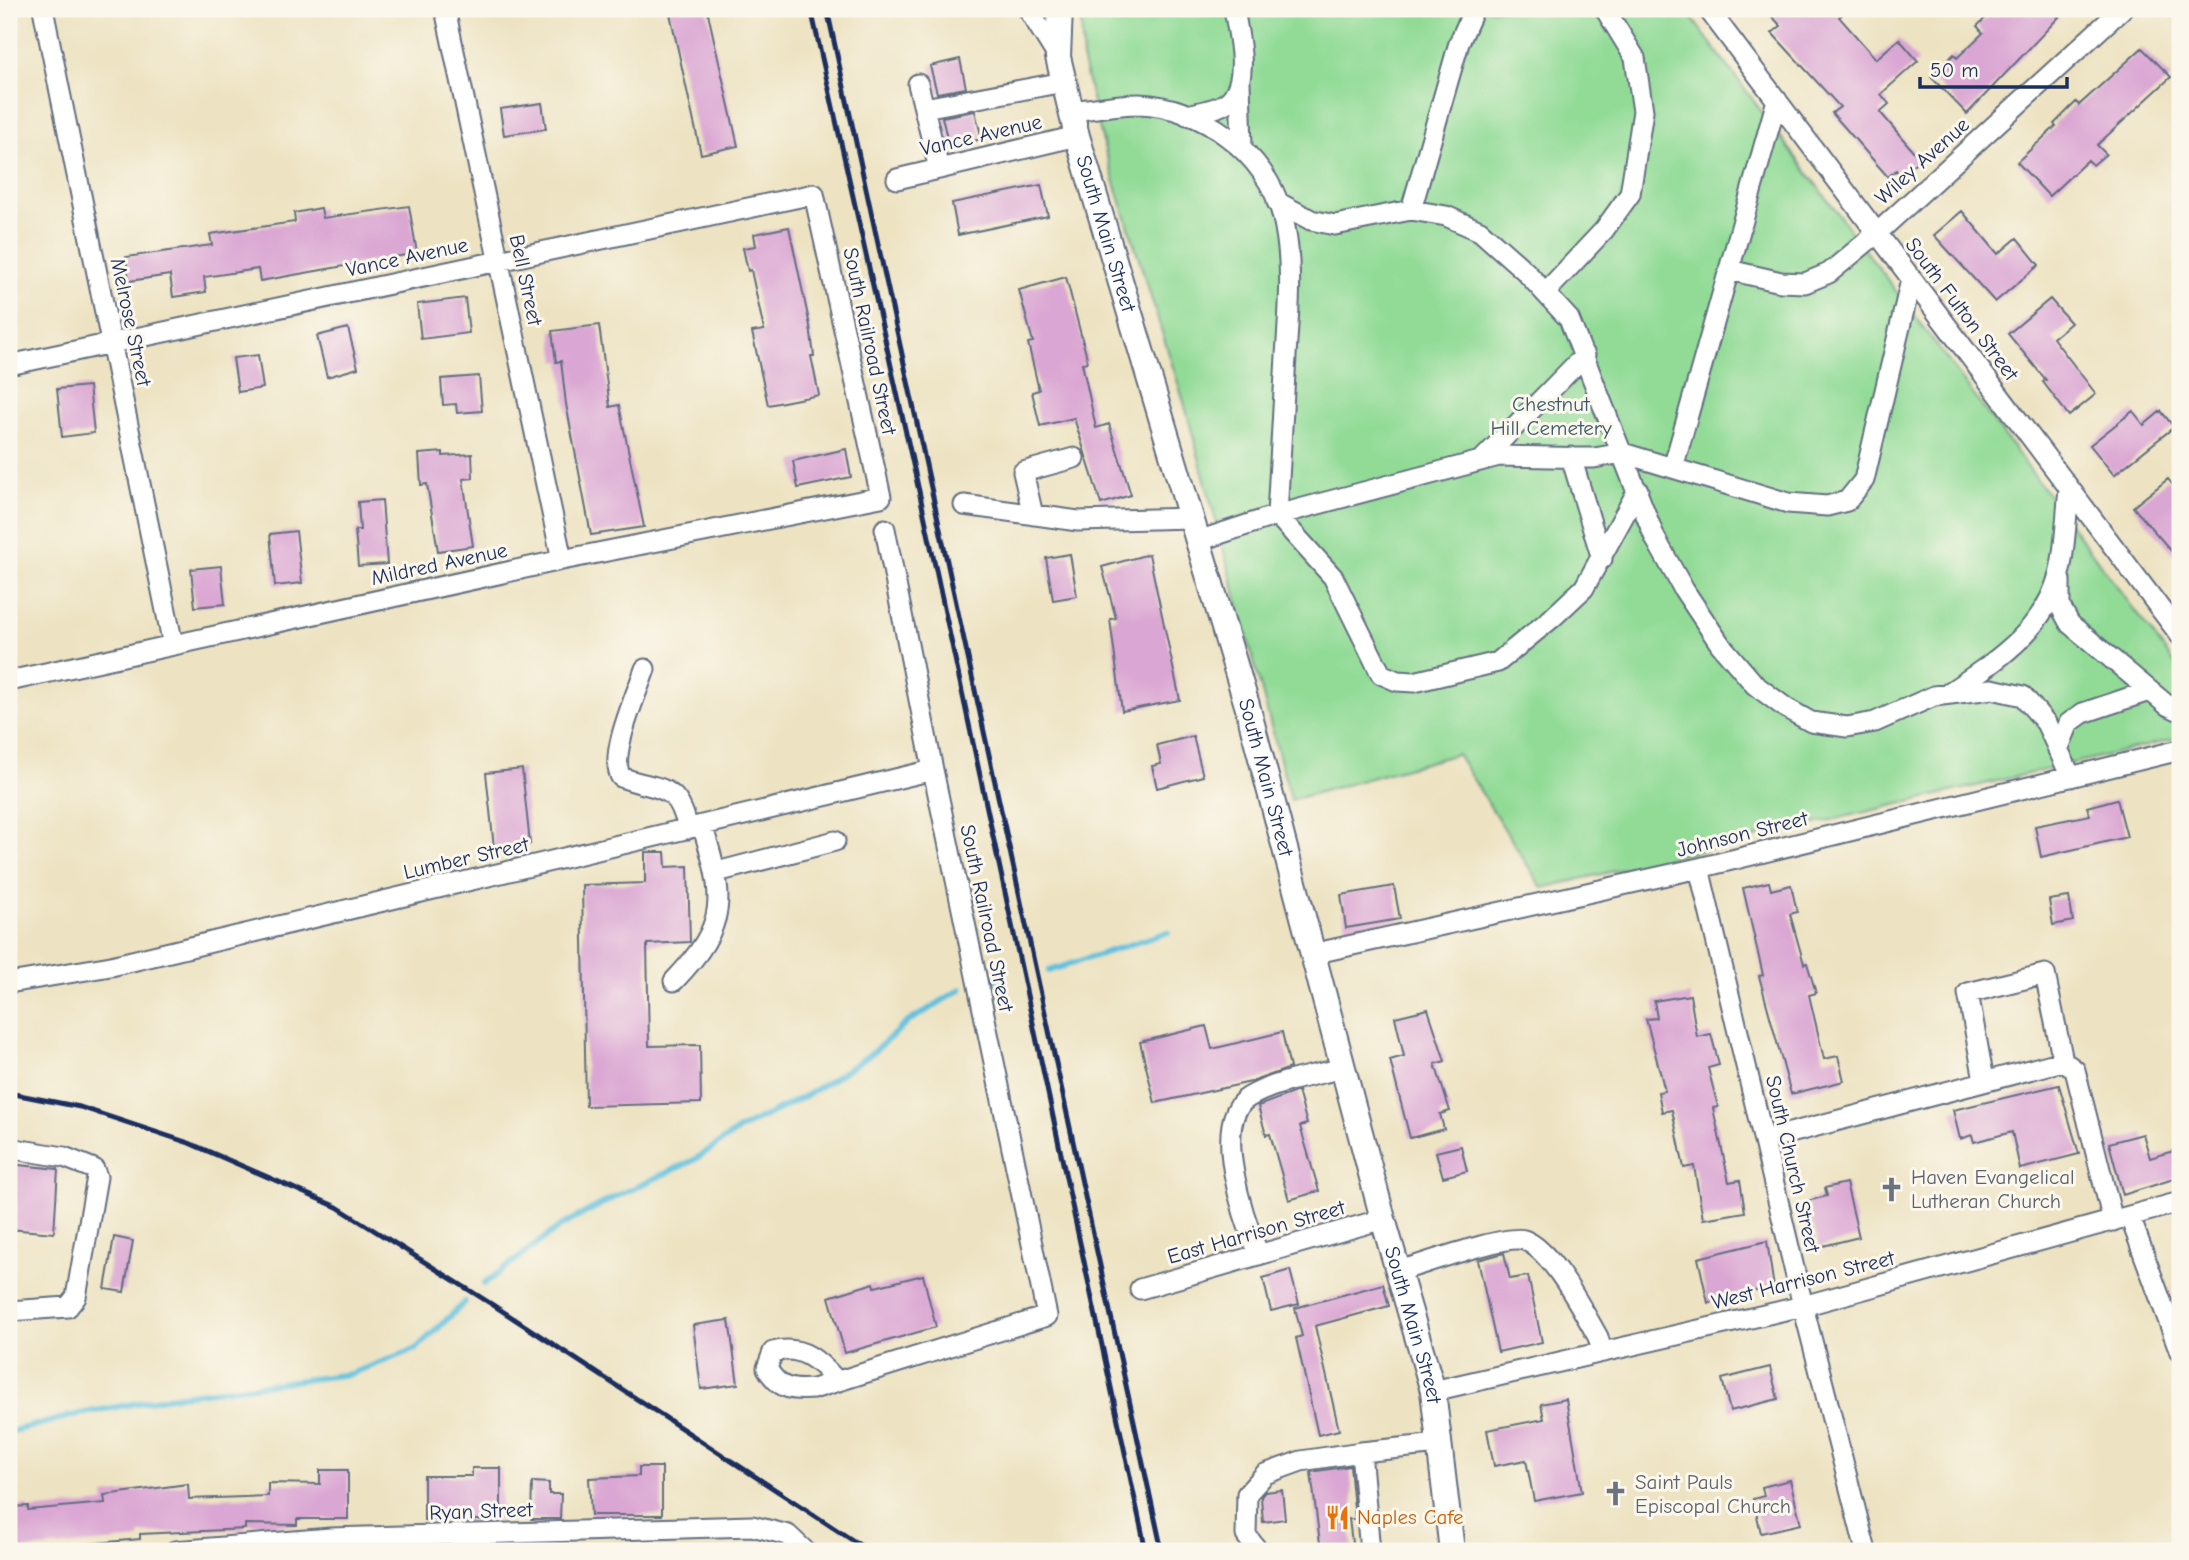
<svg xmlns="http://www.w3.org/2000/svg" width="2189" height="1560" font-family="'Comic Neue',sans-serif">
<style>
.green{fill:#92db97;stroke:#56857a;stroke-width:2}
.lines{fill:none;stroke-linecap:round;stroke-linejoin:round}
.stream{stroke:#5fc0dd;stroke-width:6}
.building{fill:#daa6d3}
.minor-casing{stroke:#646e81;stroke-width:23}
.major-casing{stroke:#646e81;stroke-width:28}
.minor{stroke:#fff;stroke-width:19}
.major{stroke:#fff;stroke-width:24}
.rail{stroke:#1b2f5e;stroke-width:5}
.labels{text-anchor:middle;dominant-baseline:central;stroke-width:6;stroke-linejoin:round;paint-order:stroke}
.street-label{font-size:21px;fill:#1b2f5e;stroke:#fbf7ec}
.park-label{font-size:21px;fill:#395a6c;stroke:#fbf7ec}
.worship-label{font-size:21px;fill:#5b616d;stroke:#fbf7ec;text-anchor:start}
.food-label{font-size:21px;fill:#c56008;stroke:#fbf7ec;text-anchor:start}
</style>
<rect width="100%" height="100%" fill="#fbf7ec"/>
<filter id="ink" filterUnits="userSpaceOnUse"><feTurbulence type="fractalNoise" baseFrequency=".0143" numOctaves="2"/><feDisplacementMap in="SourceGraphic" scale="14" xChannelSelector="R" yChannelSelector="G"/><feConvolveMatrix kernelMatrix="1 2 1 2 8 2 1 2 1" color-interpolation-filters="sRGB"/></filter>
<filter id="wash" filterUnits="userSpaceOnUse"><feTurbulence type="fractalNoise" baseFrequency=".00686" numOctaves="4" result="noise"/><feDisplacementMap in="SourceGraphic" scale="28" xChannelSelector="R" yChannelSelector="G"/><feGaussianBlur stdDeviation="1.57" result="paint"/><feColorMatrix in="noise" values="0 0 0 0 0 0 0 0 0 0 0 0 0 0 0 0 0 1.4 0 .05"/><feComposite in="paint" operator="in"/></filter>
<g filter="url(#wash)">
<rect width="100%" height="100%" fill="#ede3c2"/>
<path class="green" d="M1081 9H1685L2180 671V738L1542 888 1457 754 1291 800 1184 402 1106 154 1083 62Z"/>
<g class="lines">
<path class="stream" d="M1049 971 1168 932
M988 978 1003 981
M484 1284 559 1227 613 1198 694 1160 740 1129 807 1095 871 1054 908 1022 961 989
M9 1432 79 1414 181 1395 350 1374 416 1349 465 1302"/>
</g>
<g id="blocks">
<path class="building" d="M669 9H707L738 146 701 154Z
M1765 9H1849L1839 17 1876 59 1899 39 1918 61 1881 94 1889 104 1880 112 1920 159 1900 176 1896 170 1888 177 1832 113 1840 107 1772 33 1781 26Z
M1995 9H2051L2059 17 1967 114 1931 77 1954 54 1957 58 1983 33 1977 26Z
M2142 48 2171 77 2097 145 2106 154 2093 165 2088 160 2049 196 2017 162 2056 126 2054 124 2076 102 2079 105Z
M960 59 966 88 937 93 930 66Z
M542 103 546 129 504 135 500 109Z
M975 111 982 139 949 147 942 117Z
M1041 185 1048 216 958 235 952 203Z
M409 206 417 253 260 281 258 269 204 277 206 292 173 297 170 275 129 281 126 257 212 245 210 234 295 222 294 213 321 208 323 218Z
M1962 211 1998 254 2017 238 2039 265 1995 302 1934 235Z
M789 227 810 326 814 356H811L819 395 768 405 752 332 764 330 751 270 748 271 743 248 756 246 754 234Z
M1066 277 1088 362 1082 363 1096 428 1109 424 1131 495 1101 504 1074 418 1040 426 1032 392 1039 390 1028 343 1033 342 1019 290Z
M465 298 469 333 421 339 417 304Z
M2050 299 2071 323 2053 338 2096 394 2069 416 2043 382 2046 380 2008 334Z
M599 325 610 407 619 405 644 527 591 535 566 404 561 361 556 362 552 331Z
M348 328 358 368 327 377 317 336Z
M258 355 263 388 238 392 233 358Z
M479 376 482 411 457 413 456 404 443 405 441 379Z
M89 386 94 433 62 437 57 389Z
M2133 411 2144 425 2161 411 2174 427 2114 475 2090 445Z
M846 449 851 477 798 488 793 461Z
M443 452V456L472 454 473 478 463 479 473 546 438 551 427 484 421 485 419 454Z
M2168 479 2180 494V561L2133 507Z
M382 500 387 564 358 566 355 530H360L358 502Z
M296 531 302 583 275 586 270 534Z
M1070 554 1077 596 1053 600 1046 558Z
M1149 554 1180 700 1122 711 1110 619 1116 618 1102 567Z
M221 566 225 604 195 607 191 569Z
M1193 736 1203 776 1157 788 1152 766 1161 764 1157 745Z
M522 769 530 844 494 848 486 773Z
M2117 799 2127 837 2041 857 2035 826 2090 815 2087 807Z
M645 852H665L666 867 688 866 690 942 647 944 649 1046 700 1045 701 1103 586 1106 582 885 645 883Z
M1769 882 1771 890 1791 885 1797 912 1790 914 1804 964 1807 963 1816 993 1809 995 1824 1059 1838 1056 1844 1081 1791 1094 1759 976 1763 975 1743 888Z
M1394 886 1400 919 1346 928 1341 895Z
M2069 897 2073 921 2053 925 2049 900Z
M1690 995 1697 1037 1711 1034 1719 1065 1708 1068 1718 1107 1713 1108 1729 1182 1740 1180 1745 1212 1703 1219 1694 1166 1684 1168 1672 1110 1662 1112 1658 1092 1665 1091 1646 1019 1657 1018 1654 1001Z
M1428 1009 1445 1061 1435 1064 1450 1111 1440 1114 1444 1129 1410 1138 1390 1060 1404 1056 1395 1017Z
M1206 1026 1212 1049 1282 1032 1290 1068 1251 1082 1155 1103 1140 1042Z
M2059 1085 2079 1154 2020 1169 2012 1132 1974 1142 1972 1135 1960 1139 1953 1110Z
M1298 1091 1307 1124 1300 1126 1319 1191 1289 1200 1270 1134 1266 1135 1258 1106Z
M2143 1134 2150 1158 2180 1149V1177L2123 1195 2109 1143Z
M1461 1146 1467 1171 1443 1177 1436 1152Z
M9 1164 58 1169 54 1233 9 1229Z
M1846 1183 1859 1237 1819 1247 1807 1201 1827 1196 1825 1188Z
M114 1237 133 1241 124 1292 105 1289Z
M1767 1241 1774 1288 1729 1295 1708 1303 1698 1258Z
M1504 1253 1510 1279 1528 1276 1542 1342 1498 1352 1478 1260Z
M1290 1270 1299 1304 1271 1311 1263 1278Z
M923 1275 936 1327 845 1353 829 1297 874 1283 875 1287Z
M1383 1284 1389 1306 1315 1326 1339 1430 1318 1435 1296 1338 1302 1336 1295 1308Z
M729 1320 738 1384 701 1389 693 1325Z
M1770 1367 1778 1399 1730 1411 1722 1379Z
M1566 1399 1582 1492 1534 1501 1526 1460 1494 1466 1487 1430 1544 1419 1541 1404Z
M1350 1466 1355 1519H1349L1353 1551H1321L1311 1472Z
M639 1467H662V1515H591L589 1478 639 1476Z
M472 1468H501V1520H424V1476H472Z
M320 1470H348V1519H297V1525L245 1524V1529L140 1534V1539L9 1551V1507L28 1506V1510L105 1503 104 1495 188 1484 189 1499 268 1496V1483L320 1484Z
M1790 1480 1801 1524 1761 1533 1753 1499 1764 1496 1762 1487Z
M532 1482 549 1483V1494H561L560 1519H531Z
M1282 1490 1285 1519 1263 1522 1261 1497 1265 1492Z"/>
</g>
</g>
<g filter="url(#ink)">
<use href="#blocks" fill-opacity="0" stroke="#646e81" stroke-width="2"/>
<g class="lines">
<defs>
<path id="minor" d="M43 9 173 645
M445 9 562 560
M1028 9 1058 57
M1708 9 2180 635
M1240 82 1242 147
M918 84 939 169
M924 108 1064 82
M1071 111C1093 109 1117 104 1139 104 1201 106 1266 153 1282 214 1294 260 1289 309 1286 356 1283 409 1280 462 1277 515L1333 577 1381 674 1397 681 1414 682 1498 662 1552 618 1584 588 1638 490
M1187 115C1202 111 1224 109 1233 96 1249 74 1238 34 1234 9
M897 179 1077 136
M1277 202 1311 220 1335 225 1411 210 1446 216 1480 231 1525 271 1569 319 1655 538 1684 590 1720 644 1755 685 1786 708 1811 722 1847 727 1875 722 1934 696 1992 689 2023 696 2046 723 2071 777
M1411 210 1459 43 1474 9
M1729 270 1781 282 1805 283 1829 273 1876 234 2122 9
M1545 293 1604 230 1630 194 1643 111 1635 58 1605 9
M9 365 814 194 881 497 562 560 9 681
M1571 457 1602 559
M1483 459 1585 355
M1673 468 1777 100
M964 505 1078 521 1191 518
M1033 515 1023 472 1074 458
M1198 541 1277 515 1499 456 1594 458 1623 453 1788 503 1827 506 1847 501 1864 480 1911 280
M2060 580V606L2070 624 2167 705 2180 711
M645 669C637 693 608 756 621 777 659 792 677 780 688 829
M1950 692C1996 661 2047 629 2060 570 2066 544 2066 515 2069 489
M2058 750 2069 723 2083 713 2149 691
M1699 868 1803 1306 1866 1551
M717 872 835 841
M1312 954 1699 868 2180 750
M674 981C729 924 725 897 702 825
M9 983 111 966 933 770
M1984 1080 1968 993 2045 974 2063 1061
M1764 1140 2063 1061 2075 1070 2113 1221
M9 1148 64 1157 94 1169 97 1177 76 1297 68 1307 9 1311
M2130 1217 2180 1352
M1259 1255C1245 1222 1209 1120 1249 1097 1277 1081 1312 1076 1343 1068
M1399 1271C1421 1265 1506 1234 1524 1240 1552 1250 1583 1311 1598 1337L1602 1352
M1140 1289 1383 1219
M837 1381C819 1361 802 1344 773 1352L767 1368C778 1388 790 1391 813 1389L1047 1316 933 770 885 529
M1433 1391 1803 1306 2180 1202
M175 1551 330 1538 752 1526 788 1535 805 1551
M1258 1551 1246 1535 1247 1494 1265 1474 1301 1461 1361 1452
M1370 1551 1361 1452 1439 1444"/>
<g id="major">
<path id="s1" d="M1060 9 1058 57 1077 136 1247 705 1383 1219 1433 1391 1452 1551"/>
</g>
</defs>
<use href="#minor" class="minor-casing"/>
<use href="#major" class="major-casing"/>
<use href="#minor" class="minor"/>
<use href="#major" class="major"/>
<path class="rail" d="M811 9 921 500 1146 1551
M827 9 1162 1551
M9 1093 80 1107 189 1143 337 1207 493 1305 869 1551"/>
</g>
</g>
<defs>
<symbol id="church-bare" viewBox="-9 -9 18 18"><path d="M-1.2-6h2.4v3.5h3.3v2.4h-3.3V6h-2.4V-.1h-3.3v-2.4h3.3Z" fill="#6b7280" stroke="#fbf7ec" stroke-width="2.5" paint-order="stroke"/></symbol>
<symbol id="restaurant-bare" viewBox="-9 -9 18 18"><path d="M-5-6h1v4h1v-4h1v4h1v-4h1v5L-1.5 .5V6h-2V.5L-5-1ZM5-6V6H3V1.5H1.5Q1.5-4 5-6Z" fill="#e8710a" stroke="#fbf7ec" stroke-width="2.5" paint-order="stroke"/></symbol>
</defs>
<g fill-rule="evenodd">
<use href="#church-bare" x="1874" y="1172" width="35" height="35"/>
<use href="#church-bare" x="1598" y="1476" width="35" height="35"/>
<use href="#restaurant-bare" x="1320" y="1500" width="35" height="35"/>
</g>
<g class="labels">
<g class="street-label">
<text transform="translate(981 135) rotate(-13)">Vance Avenue</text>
<text transform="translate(1922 161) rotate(-42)">Wiley Avenue</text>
<text stroke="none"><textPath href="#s1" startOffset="231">South Main Street</textPath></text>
<text transform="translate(407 257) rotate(-12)">Vance Avenue</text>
<text transform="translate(526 280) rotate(78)">Bell Street</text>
<text transform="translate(1962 309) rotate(53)">South Fulton Street</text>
<text transform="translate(131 322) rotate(78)">Melrose Street</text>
<text transform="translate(870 341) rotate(78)">South Railroad Street</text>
<text transform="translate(439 564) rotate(-12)">Mildred Avenue</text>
<text stroke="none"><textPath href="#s1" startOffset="798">South Main Street</textPath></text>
<text transform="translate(1742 834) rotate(-14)">Johnson Street</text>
<text transform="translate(466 858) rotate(-13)">Lumber Street</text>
<text transform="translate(987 918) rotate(78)">South Railroad Street</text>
<text transform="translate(1793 1164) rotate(77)">South Church Street</text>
<text transform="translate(1256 1232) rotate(-16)">East Harrison Street</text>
<text transform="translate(1803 1280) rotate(-14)">West Harrison Street</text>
<text stroke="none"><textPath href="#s1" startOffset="1365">South Main Street</textPath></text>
<text transform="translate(481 1511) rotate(-2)">Ryan Street</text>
</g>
<g class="park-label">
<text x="1551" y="404">Chestnut<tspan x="1551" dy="24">Hill Cemetery</tspan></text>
</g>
<g class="worship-label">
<text x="1911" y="1177">Haven Evangelical<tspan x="1911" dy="24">Lutheran Church</tspan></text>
<text x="1635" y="1482">Saint Pauls<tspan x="1635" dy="24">Episcopal Church</tspan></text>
</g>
<g class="food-label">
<text x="1357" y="1517">Naples Cafe</text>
</g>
</g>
<rect width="2189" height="1560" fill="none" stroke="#fbf7ec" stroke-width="35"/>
<path d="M1920 77v10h147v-10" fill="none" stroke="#1b2f5e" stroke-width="3.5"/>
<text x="1930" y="77" font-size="21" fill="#1b2f5e" stroke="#fbf7ec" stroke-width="5" paint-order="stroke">50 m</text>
</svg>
